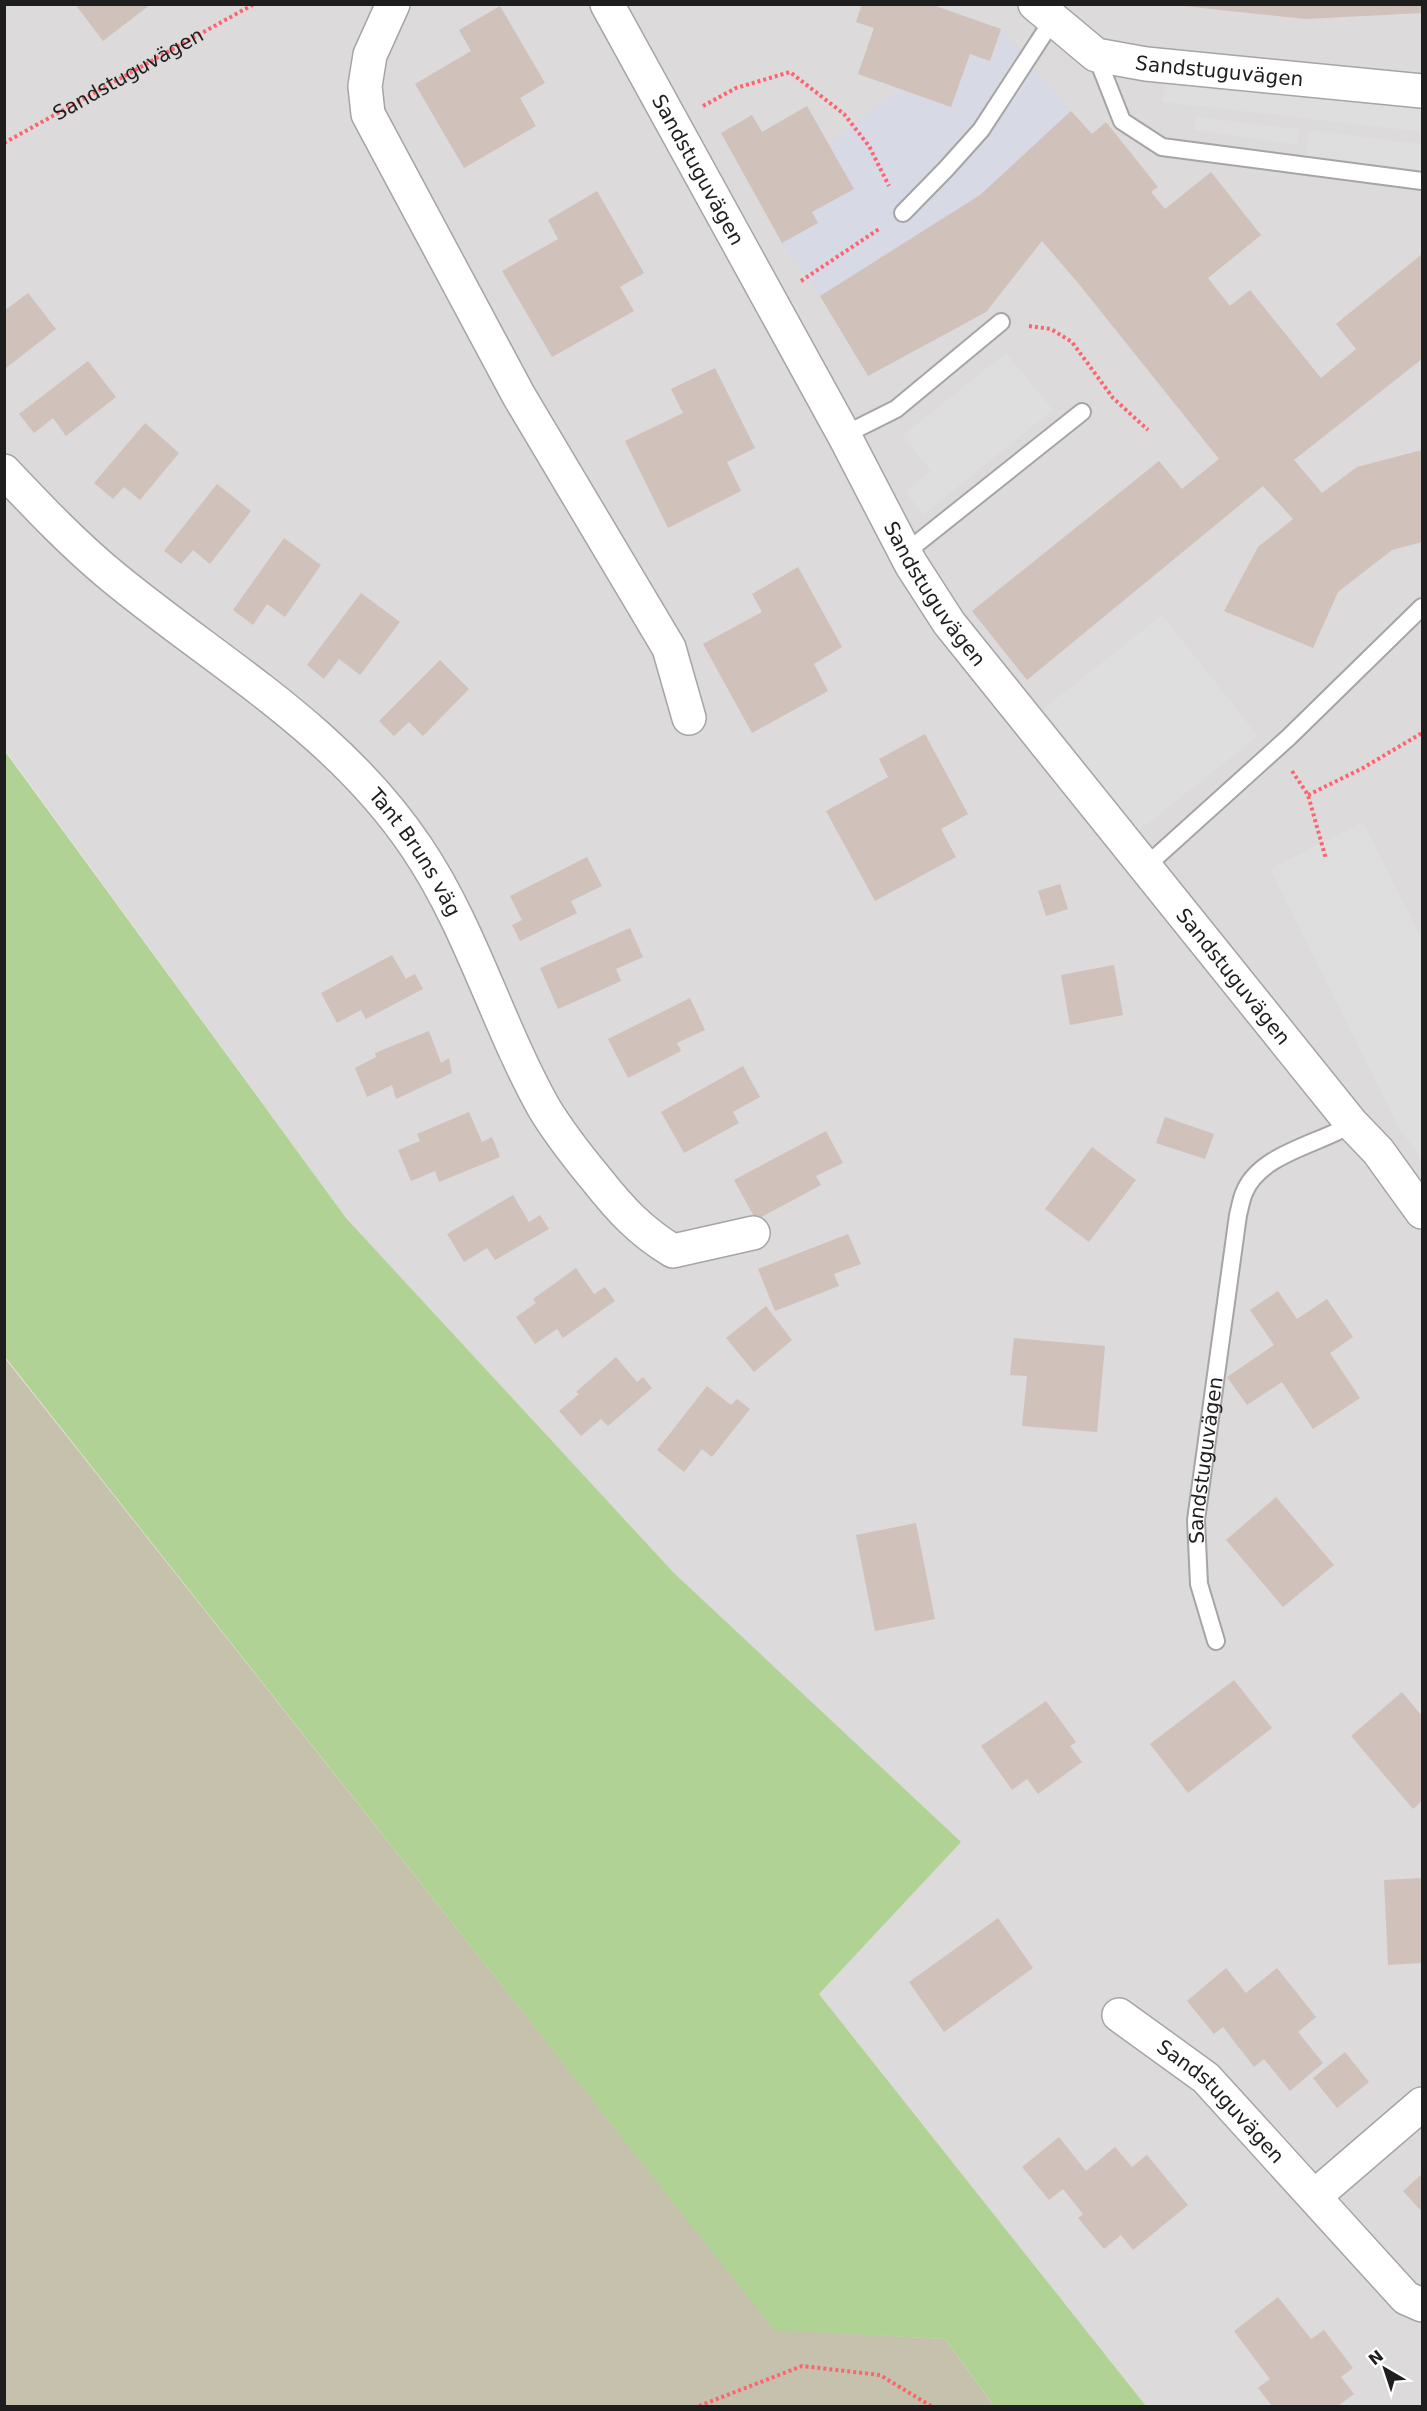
<svg xmlns="http://www.w3.org/2000/svg" width="1427" height="2411" font-family="'DejaVu Sans',sans-serif">
<style>
.residential{fill:#dcdadb}
.construction{fill:#c5c1ad}
.forest{fill:#b0d294}
.parking{fill:#dedede}
.plaza{fill:#d7d9e5}
.building{fill:#d0c1bb}
.lines{fill:none;stroke-linecap:round;stroke-linejoin:round}
.service-casing{stroke:#a5a5a5;stroke-width:20}
.minor-casing{stroke:#a5a5a5;stroke-width:36}
.path{stroke:#ff646c;stroke-width:4;stroke-dasharray:3 3;stroke-linecap:butt}
.service{stroke:#fff;stroke-width:16}
.minor{stroke:#fff;stroke-width:33}
.labels{text-anchor:middle;dominant-baseline:central;stroke-width:4.5;stroke-linejoin:round;paint-order:stroke}
.street-label{font-size:20px;fill:#1e1e1e;stroke:#fff}
</style>
<rect width="100%" height="100%" fill="#f0e9e3"/>
<path class="residential" d="M4 5H1422V2406H1146L819 1994 960 1842 674 1573 346 1218 5 750Z"/>
<path class="construction" d="M4 1357 774 2329 945 2339 994 2406H5Z"/>
<path class="forest" d="M4 750 346 1218 674 1573 961 1842 819 1994 1146 2406H994L945 2339 774 2330 5 1357Z"/>
<path class="parking" d="M1169 72 1422 100V132L1162 102Z
M1196 117 1299 129 1297 145 1194 130Z
M1309 130 1422 144V173L1305 158Z
M1006 353 1053 410 923 515 905 491 931 471 902 436Z
M1162 615 1258 736 1139 831 1043 709Z
M1363 822 1422 939V1160L1398 1126 1270 869Z"/>
<path class="plaza" d="M1001 29 1071 111 980 195 820 296 782 243 812 212 853 189 829 145 899 89 951 106 970 54 990 61Z"/>
<path class="building" d="M75 4H151L103 41Z
M862 4H930L1001 29 990 61 970 54 951 107 858 74 874 28 856 22Z
M1165 4H1422V13L1306 19Z
M500 6 545 83 520 98 536 126 464 168 415 84 471 51 459 30Z
M807 106 854 189 812 212 818 223 782 243 721 133 752 115 762 132Z
M1071 111 1092 134 1106 122 1158 187 1151 192 1165 209 1211 172 1261 235 1208 278 1230 306 1250 290 1321 378 1356 349 1336 324 1422 254V359L1294 460 1322 493 1357 467 1422 450V542L1392 550 1338 592 1313 648 1224 611 1258 547 1293 519 1263 486 1027 680 972 611 1159 461 1182 489 1219 459 1078 283 1042 241 986 312 868 376 820 296 980 195Z
M597 191 644 273 620 287 634 311 552 357 502 271 558 239 548 220Z
M28 293 56 329 6 368 4 311Z
M88 361 116 397 66 436 53 418 34 433 19 414Z
M715 368 755 448 727 462 741 491 668 528 625 441 683 413 671 389Z
M145 423 179 453 140 500 124 487 113 499 94 483Z
M217 484 251 511 210 564 193 550 181 564 164 551Z
M284 538 321 565 285 617 267 604 253 625 233 610Z
M798 567 842 647 814 664 828 691 752 733 703 644 762 612 752 594Z
M361 593 400 622 360 675 339 659 324 679 307 665Z
M440 660 469 689 423 736 409 722 394 736 379 721Z
M925 734 968 814 941 829 956 857 875 901 826 811 888 777 879 759Z
M587 857 602 886 571 901 577 913 520 941 512 925 522 920 510 896Z
M1060 884 1068 909 1046 916 1038 891Z
M630 928 643 957 616 969 621 981 558 1009 540 968Z
M392 955 406 979 415 974 423 989 366 1019 361 1010 337 1023 321 993Z
M1114 965 1123 1015 1070 1025 1061 975Z
M690 998 705 1030 677 1043 681 1051 628 1078 608 1039Z
M429 1031 441 1063 449 1058 452 1073 396 1099 392 1085 367 1097 355 1068 376 1057 375 1053Z
M743 1066 760 1097 733 1112 739 1123 684 1153 661 1112Z
M469 1112 482 1142 492 1137 500 1157 439 1182 435 1171 411 1181 398 1150 420 1141 417 1134Z
M1165 1117 1214 1134 1205 1159 1156 1143Z
M826 1131 843 1163 816 1176 821 1185 756 1220 734 1180Z
M1092 1147 1136 1180 1089 1242 1045 1209Z
M513 1195 529 1222 540 1215 549 1229 495 1260 487 1248 464 1262 447 1234Z
M848 1234 861 1264 834 1274 839 1286 775 1311 758 1269Z
M576 1268 594 1294 605 1287 615 1301 563 1338 557 1329 535 1344 516 1317 536 1303 533 1299Z
M1278 1291 1297 1319 1327 1299 1353 1337 1330 1353 1360 1398 1313 1429 1282 1382 1247 1405 1227 1377 1274 1345 1250 1310Z
M766 1306 792 1340 754 1372 726 1338Z
M1014 1338 1105 1346 1097 1432 1022 1426 1027 1376 1010 1375Z
M616 1357 637 1382 643 1377 652 1388 608 1426 601 1419 581 1436 559 1411 579 1394 576 1392Z
M707 1386 731 1405 737 1399 750 1409 712 1457 702 1449 684 1472 657 1450Z
M1276 1497 1334 1565 1283 1607 1226 1540Z
M916 1523 935 1619 875 1631 856 1535Z
M1234 1680 1272 1728 1188 1793 1150 1744Z
M1402 1692 1422 1716V1801L1413 1809 1351 1736Z
M1046 1701 1076 1742 1070 1746 1082 1762 1038 1794 1027 1779 1012 1790 981 1746Z
M1422 1878V1963L1388 1965 1384 1880Z
M998 1918 1033 1968 944 2032 909 1982Z
M1226 1968 1246 1993 1277 1968 1316 2017 1298 2032 1323 2063 1290 2091 1264 2059 1254 2067 1223 2027 1214 2034 1187 2001Z
M1345 2052 1369 2082 1337 2108 1313 2078Z
M1059 2137 1086 2171 1115 2147 1132 2167 1147 2155 1188 2205 1133 2250 1121 2235 1104 2249 1078 2218 1083 2214 1063 2189 1049 2200 1022 2167Z
M1422 2174V2212L1403 2191Z
M1278 2297 1311 2339 1324 2330 1353 2368 1341 2377 1354 2394 1338 2406H1272L1258 2388 1270 2379 1234 2331Z"/>
<g class="lines">
<defs>
<g id="service">
<path d="M1096 55 1122 121 1162 147 1422 181"/>
<path d="M903 213 946 169 981 130 1054 18"/>
<path d="M844 435 896 409 1001 322"/>
<path d="M905 553 1082 412"/>
<path d="M1145 867 1289 737 1422 607"/>
<path id="s2" d="M1216 1641 1199 1584 1196 1520 1238 1215C1240 1208 1241 1200 1244 1193 1259 1154 1319 1144 1352 1124"/>
</g>
<g id="minor">
<path d="M393 4 370 55 365 86 368 114 519 396 669 648 689 718"/>
<path id="s3" d="M607 4 844 435 911 564 949 623 1352 1124 1378 1151 1422 1212"/>
<path id="s4" d="M1035 4 1096 55 1146 64 1422 91"/>
<path id="s5" d="M4 471C39 508 74 545 113 577 220 665 338 730 417 848 471 928 497 1024 544 1108 559 1133 578 1157 597 1180 620 1209 640 1231 673 1251L753 1233"/>
<path id="s6" d="M1119 2015 1206 2078 1406 2298 1422 2305"/>
<path d="M1315 2196 1422 2104"/>
</g>
</defs>
<use href="#service" class="service-casing"/>
<use href="#minor" class="minor-casing"/>
<g class="path">
<path d="M703 106 736 88 790 72 844 114 869 146 889 186"/>
<path id="s1" d="M4 143 254 4"/>
<path d="M801 281 879 229"/>
<path d="M1029 326 1051 329 1072 342 1113 398 1148 430"/>
<path d="M1292 771 1308 795 1326 859"/>
<path d="M1308 795 1363 768 1422 733"/>
<path d="M699 2406 802 2366 880 2375 931 2406"/>
</g>
<use href="#service" class="service"/>
<use href="#minor" class="minor"/>
</g>
<g class="labels">
<g class="street-label">
<text stroke="none"><textPath href="#s4" startOffset="204">Sandstuguvägen</textPath></text>
<text stroke="none"><textPath href="#s1" startOffset="142">Sandstuguvägen</textPath></text>
<text stroke="none"><textPath href="#s3" startOffset="189">Sandstuguvägen</textPath></text>
<text stroke="none"><textPath href="#s3" startOffset="675">Sandstuguvägen</textPath></text>
<text stroke="none"><textPath href="#s5" startOffset="564">Tant Bruns väg</textPath></text>
<text stroke="none"><textPath href="#s3" startOffset="1161">Sandstuguvägen</textPath></text>
<text stroke="none"><textPath href="#s2" startOffset="184">Sandstuguvägen</textPath></text>
<text stroke="none"><textPath href="#s6" startOffset="134">Sandstuguvägen</textPath></text>
</g>
</g>
<rect width="1427" height="2411" fill="none" stroke="#1e1e1e" stroke-width="12"/>
<g transform="translate(1385 2369) rotate(321)" stroke="#ffffff" stroke-width="4.5" paint-order="stroke">
<path d="M0-4.5L10 22L0 15L-10 22Z" fill="#1e1e1e"/>
<text y="-9" font-size="16" font-weight="bold" text-anchor="middle" fill="#1e1e1e">N</text>
</g>
</svg>
